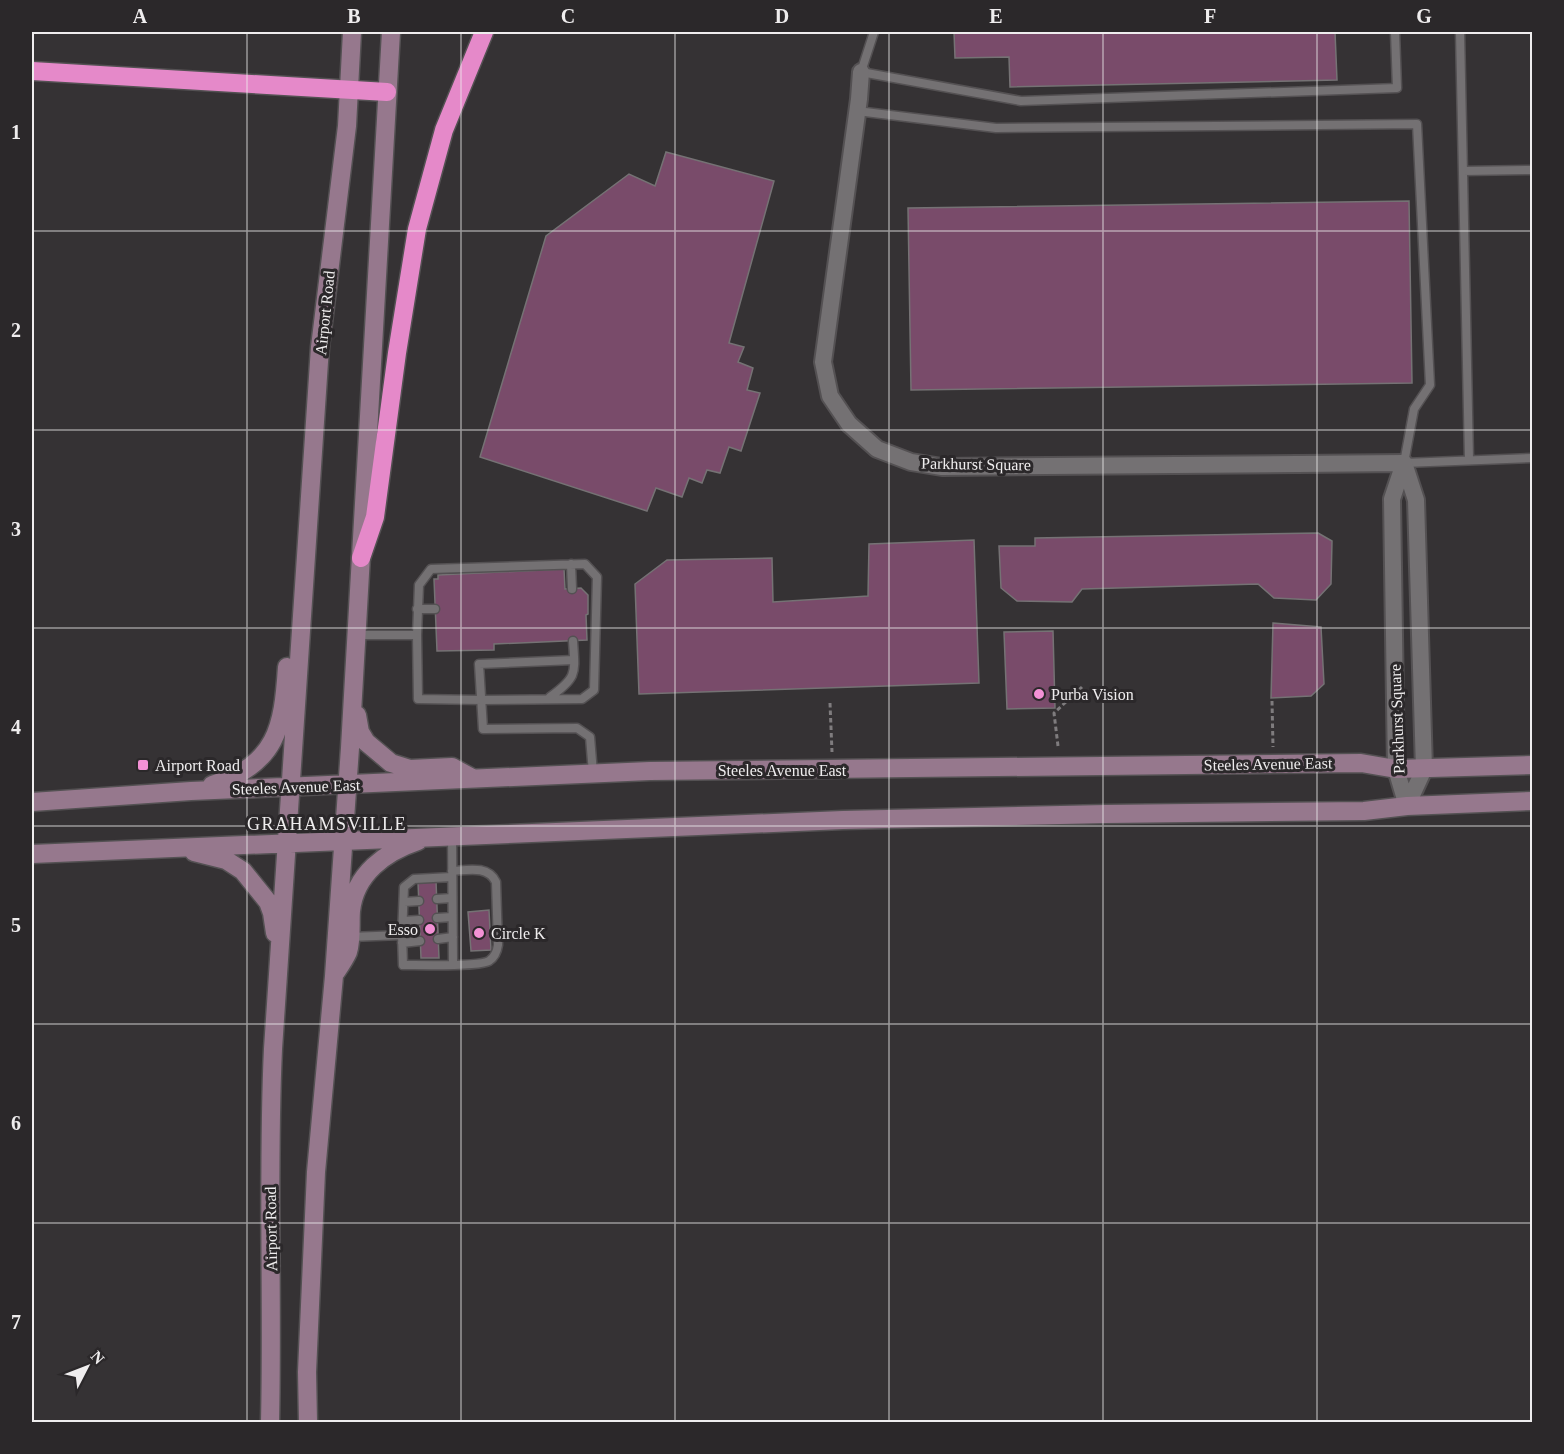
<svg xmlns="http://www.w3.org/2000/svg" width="1564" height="1454" font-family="'Times New Roman',serif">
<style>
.building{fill:#794b6a;stroke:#757274;stroke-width:1.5}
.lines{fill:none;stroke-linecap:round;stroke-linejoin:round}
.lane-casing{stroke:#545153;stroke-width:11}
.street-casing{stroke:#545153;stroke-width:20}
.secondary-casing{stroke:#545153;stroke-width:21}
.highway-casing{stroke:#545153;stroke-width:21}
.path{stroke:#7f7c7e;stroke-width:3;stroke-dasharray:4.5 3;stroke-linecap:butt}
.lane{stroke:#747173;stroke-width:8}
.street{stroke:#747173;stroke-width:16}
.secondary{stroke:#96788d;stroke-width:18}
.highway{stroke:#e589c9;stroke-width:18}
.grid{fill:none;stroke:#efedee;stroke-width:1.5;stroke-opacity:0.55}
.poi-dot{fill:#f391d5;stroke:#2b282a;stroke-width:2}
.labels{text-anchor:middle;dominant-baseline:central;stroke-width:6;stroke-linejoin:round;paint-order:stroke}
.street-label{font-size:16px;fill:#efedee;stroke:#2b282a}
.poi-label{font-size:16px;fill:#efedee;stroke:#2b282a;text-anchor:start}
.neighbourhood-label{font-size:18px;letter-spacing:1.5px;fill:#efedee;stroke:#2b282a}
.neatline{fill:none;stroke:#efedee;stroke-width:2}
.grid-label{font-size:20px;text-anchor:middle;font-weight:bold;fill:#efedee}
</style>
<rect width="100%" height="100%" fill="#353234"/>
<path class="building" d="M954 32H1335L1337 80 1010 87 1009 57 955 58Z
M666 152 774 181 729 343 744 347 738 362 753 368 747 390 760 393 741 451 729 447 720 473 707 470 702 483 689 478 682 497 656 488 647 511 480 457 546 236 629 174 655 186Z
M1409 201 1412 383 911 390 908 208Z
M1318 533 1332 541 1331 584 1316 600 1274 598 1258 584 1082 589 1072 602 1017 601 1001 588 999 546H1035V538Z
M974 540 979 683 639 694 635 584 667 560 772 558 773 602 853 597 868 596 869 544Z
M564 569 565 589 581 588 588 595V614L586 615 587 640 494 644V650L437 651 434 579H438V575Z
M1273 623 1321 627 1324 684 1311 696 1271 698Z
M1053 631 1055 708 1007 709 1004 632Z
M436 881 439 958H421L418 882Z
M489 910 491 950 471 951 468 912Z"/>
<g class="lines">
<defs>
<path id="lane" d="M874 32 861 72 1021 101 1397 88 1395 32
M1460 32 1469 459
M857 111 996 128 1417 124 1430 385 1414 409 1404 463 1532 458
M1463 171 1532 170
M571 564 572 589
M585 564 597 577 594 690 582 699 482 700 418 699 417 635 419 585 431 569Z
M417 609H435
M357 635H417
M574 660 479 664 483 729 577 728 590 737 593 773
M550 697C578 677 575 673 573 641
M452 835 453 964
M437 899 452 898
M404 902 419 901
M437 918 452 917
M403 921 419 920
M402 935 404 887 414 879 452 877
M350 937 402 935 403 965C419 965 478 967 489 961 495 957 497 952 498 945L496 882C488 865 468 870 452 871
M438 939 453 937
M402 943 420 941"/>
<path id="street" d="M861 72 859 99 823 362 830 396 849 424 877 449 911 462 942 467 1404 463
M1404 463 1416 500 1424 769 1407 806
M1404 463 1392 499 1396 769 1407 806"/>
<path id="secondary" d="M357 715 360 732 366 742 391 763 410 769 452 767 472 778
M212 785C277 764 283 728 287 667
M32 802 191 791 650 771 1361 763 1396 769 1532 765
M194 852 226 860 243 871 268 902 272 913 275 933
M32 854 843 820 1106 814 1364 811 1407 806 1532 801
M336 972C340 966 345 959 348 952 352 940 350 923 351 911 355 874 385 852 418 841
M270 1422C273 1298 267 1174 273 1049L320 347 347 126 352 32
M308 1422 307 1372 316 1172 334 976 350 748 391 32"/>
<path id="highway" d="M32 71 387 92
M361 558 375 517 397 353 417 229 444 130 484 32"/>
</defs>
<use href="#lane" class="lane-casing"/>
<use href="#street" class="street-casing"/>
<use href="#secondary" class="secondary-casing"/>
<use href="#highway" class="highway-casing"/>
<path class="path" d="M1272 701 1273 747
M830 703 832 752
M1058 746 1054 713 1082 687"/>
<use href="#lane" class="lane"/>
<use href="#street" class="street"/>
<use href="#secondary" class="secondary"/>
<use href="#highway" class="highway"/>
</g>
<path class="grid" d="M247 32V1422M461 32V1422M675 32V1422M889 32V1422M1103 32V1422M1317 32V1422M32 231H1532M32 430H1532M32 628H1532M32 826H1532M32 1024H1532M32 1223H1532"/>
<g class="poi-dot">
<circle cx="1039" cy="694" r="6"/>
<rect x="137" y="759" width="12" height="12" rx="3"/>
<circle cx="430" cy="929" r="6"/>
<circle cx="479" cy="933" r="6"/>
</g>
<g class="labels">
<g class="street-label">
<text transform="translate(325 313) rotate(-84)">Airport Road</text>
<text transform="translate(976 464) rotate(1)">Parkhurst Square</text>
<text transform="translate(1397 719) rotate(-92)">Parkhurst Square</text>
<text transform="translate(1268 764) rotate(-1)">Steeles Avenue East</text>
<text x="782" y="770">Steeles Avenue East</text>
<text transform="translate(296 787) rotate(-2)">Steeles Avenue East</text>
<text transform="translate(271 1229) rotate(-91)">Airport Road</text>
</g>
<g class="poi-label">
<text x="1051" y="694">Purba Vision</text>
<text x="155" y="765">Airport Road</text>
<text x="418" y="929" text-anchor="end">Esso</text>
<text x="491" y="933">Circle K</text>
</g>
<g class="neighbourhood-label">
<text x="327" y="824">GRAHAMSVILLE</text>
</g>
</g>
<rect width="1564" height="1454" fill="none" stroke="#2b282a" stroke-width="66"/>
<g transform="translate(87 1367) rotate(48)" stroke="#2b282a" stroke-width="4.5" paint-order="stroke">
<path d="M0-4.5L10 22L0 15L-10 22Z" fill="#efedee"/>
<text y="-9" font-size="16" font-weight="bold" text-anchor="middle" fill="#efedee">N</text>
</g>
<rect x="33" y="33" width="1498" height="1388" class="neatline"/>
<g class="grid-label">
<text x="140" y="23">A</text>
<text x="354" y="23">B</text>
<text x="568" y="23">C</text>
<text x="782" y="23">D</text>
<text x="996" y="23">E</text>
<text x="1210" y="23">F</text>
<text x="1424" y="23">G</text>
<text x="16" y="139">1</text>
<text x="16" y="337">2</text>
<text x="16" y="536">3</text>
<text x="16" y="734">4</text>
<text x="16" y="932">5</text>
<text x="16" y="1130">6</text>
<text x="16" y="1329">7</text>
</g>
</svg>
